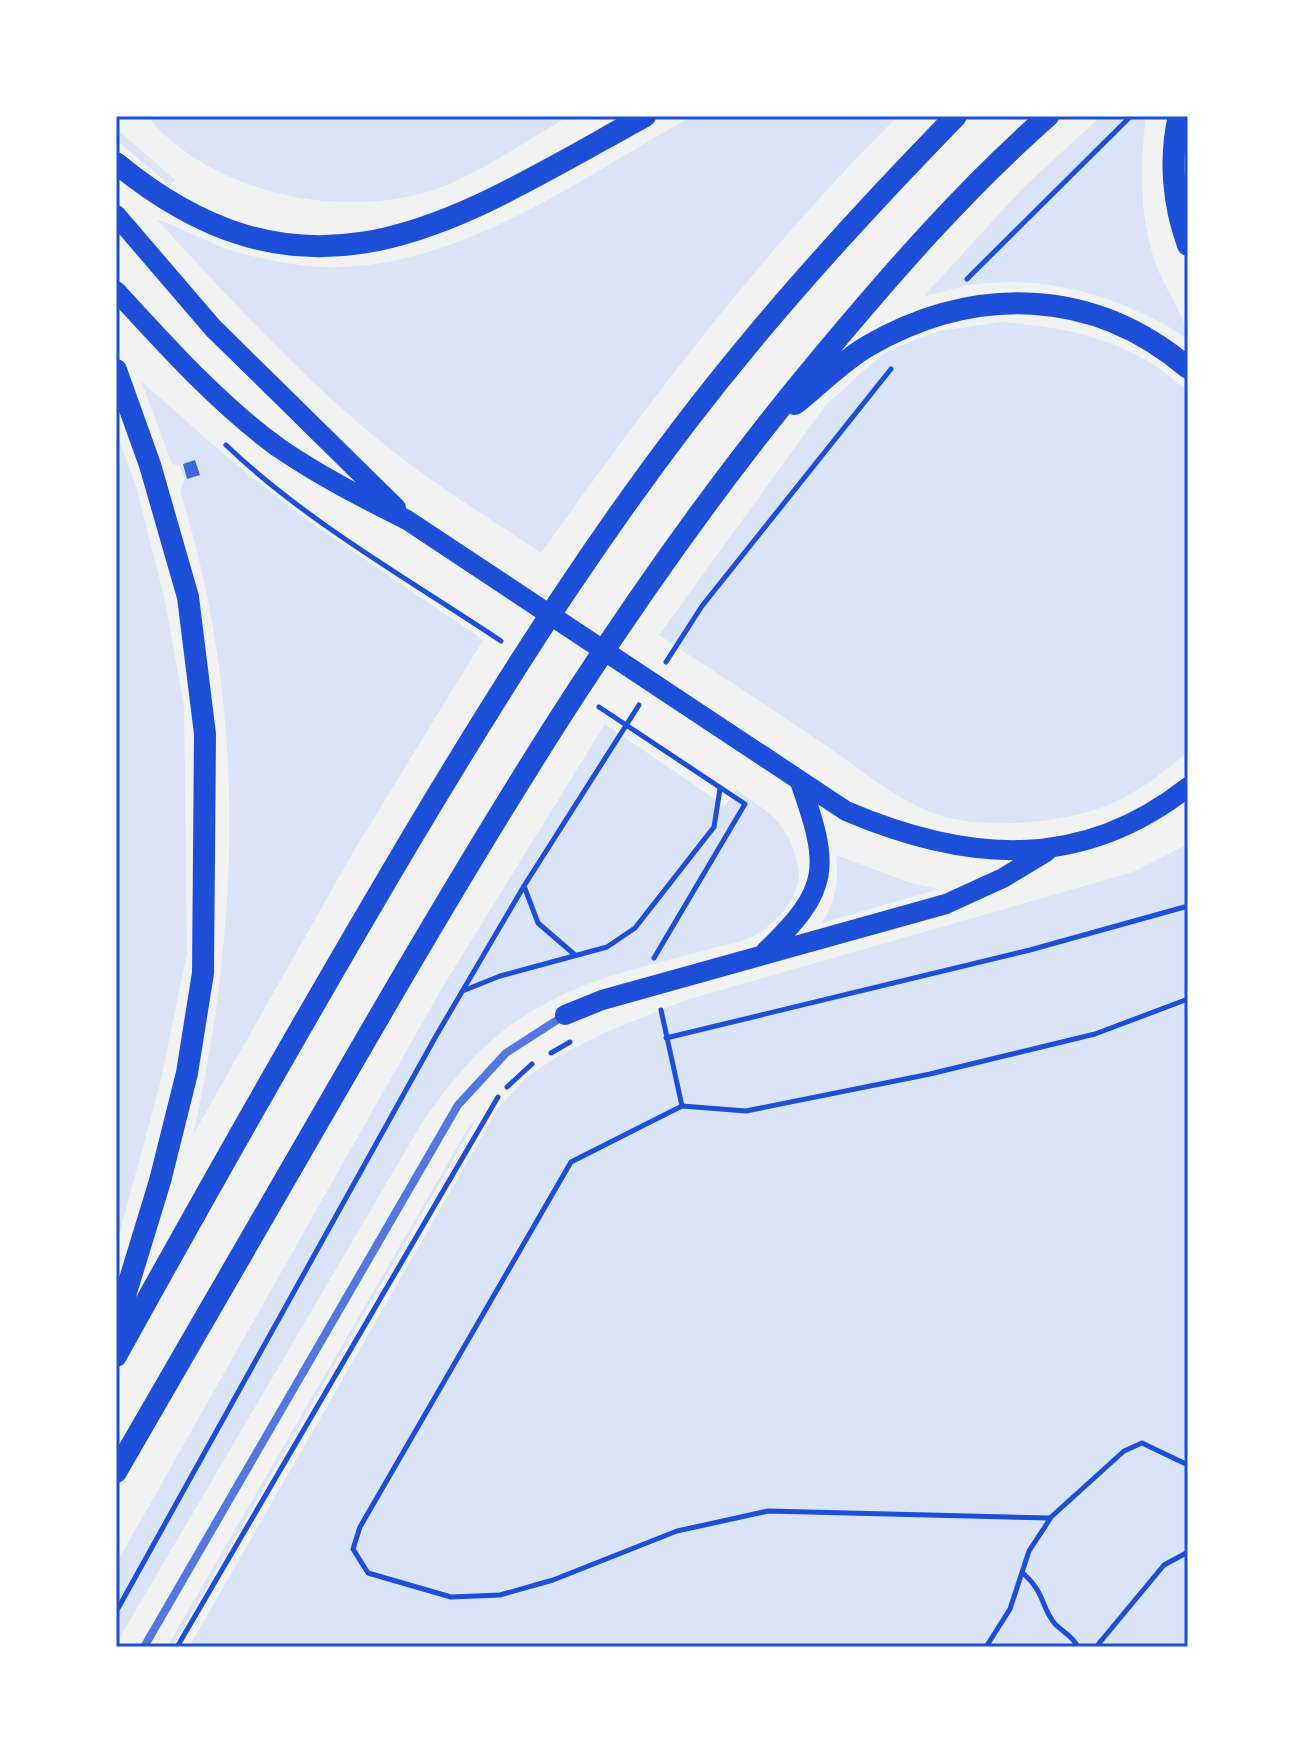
<svg xmlns="http://www.w3.org/2000/svg" width="1304" height="1763" font-family="Karla,sans-serif">
<style>
.green{fill:#dbe4f7}
.building{fill:#3d67dc}
.lines{fill:none;stroke-linecap:round;stroke-linejoin:round}
.path{stroke:#1d4ed8;stroke-width:5}
.minor{stroke:#5277de;stroke-width:8}
.primary{stroke:#1d4ed8;stroke-width:20}
.trunk{stroke:#1d4ed8;stroke-width:22}
.neatline{fill:none;stroke:#1d4ed8;stroke-width:3}
</style>
<rect width="100%" height="100%" fill="#f2f2f2"/>
<path class="green" d="M147 116H569C531 138 492 165 452 183 357 224 214 198 147 116Z
M692 116H898C764 249 650 400 541 553 494 521 444 491 399 456 310 387 234 303 157 220 165 220 214 245 229 250 254 257 281 263 307 266 446 279 576 181 692 116Z
M1101 116H1146C1140 166 1139 216 1156 265 1163 285 1188 321 1188 339 1124 297 1048 274 972 285 955 287 940 294 924 296L1022 189Z
M116 128 175 180 170 185 116 140Z
M1000 322C1070 327 1135 341 1188 392V752C1164 772 1141 790 1113 803 1065 824 977 832 928 811 887 794 853 763 816 739 764 703 711 670 659 635L825 406 862 372 889 350 939 331Z
M141 381 234 463 303 517 483 640 352 854 193 1135C241 921 246 701 180 491L185 479 180 466 172 464Z
M116 432 136 486 164 596 184 706 187 953 160 1084 116 1246Z
M605 724 725 806 736 790C772 814 788 822 798 866 804 895 776 926 751 937 739 943 723 945 710 949 660 963 607 973 560 996 492 1030 466 1062 423 1121L116 1644V1564L442 988Z
M1188 844V1647H189L498 1108 527 1077 555 1058 606 1032 686 1000 1133 872Z
M836 855 911 883 939 889 822 923C836 900 839 881 836 855Z
M477 1118 172 1647H167L470 1125Z"/>
<path class="building" d="M195 460 200 475 187 479 183 464Z"/>
<g class="lines">
<path class="path" d="M967 279 1131 116
M226 445C305 521 410 580 501 641
M666 662 702 606 891 369
M599 707 745 804 654 958
M524 886 538 923 575 955
M465 990 500 976 607 947 635 928 714 827 720 789
M661 1010 682 1106 746 1111 930 1074 1095 1034 1188 999
M666 1038 1030 950 1188 906
M551 1053 570 1042
M507 1087 532 1064
M682 1106 571 1162 360 1527 353 1549 368 1573 451 1597 500 1595 553 1580 677 1531 768 1511 1050 1518 1124 1451 1142 1443 1188 1465
M1024 1574C1045 1593 1041 1607 1055 1624 1064 1633 1072 1635 1078 1647
M116 1612 436 1036 524 886 639 705
M177 1647 498 1097
M986 1647 1010 1609 1029 1551 1050 1519
M1096 1647 1164 1565 1188 1552"/>
<path class="minor" d="M144 1647 458 1105 506 1053 565 1015"/>
<path class="primary" d="M116 215 213 328 396 508
M116 291C166 345 219 405 279 448 320 476 363 498 407 520L846 811C966 862 1080 872 1188 787
M765 952C831 889 830 867 800 782
M565 1015 602 1000 946 904 1003 878 1046 852"/>
<path class="trunk" d="M1179 116C1169 158 1173 204 1188 245
M116 163C312 324 456 220 645 116
M116 370 150 465 188 597 205 734 203 973 187 1073 160 1181 116 1325
M795 404C819 385 842 361 868 346 974 285 1093 287 1188 368
M116 1356C211 1184 308 1013 408 844 511 671 619 500 748 345 814 265 884 190 956 116
M116 1472C199 1329 282 1185 365 1041 504 801 642 572 821 358 892 273 964 190 1048 116"/>
</g>
<rect width="1304" height="1763" fill="none" stroke="#ffffff" stroke-width="236"/>
<rect x="118" y="118" width="1068" height="1527" class="neatline"/>
</svg>
